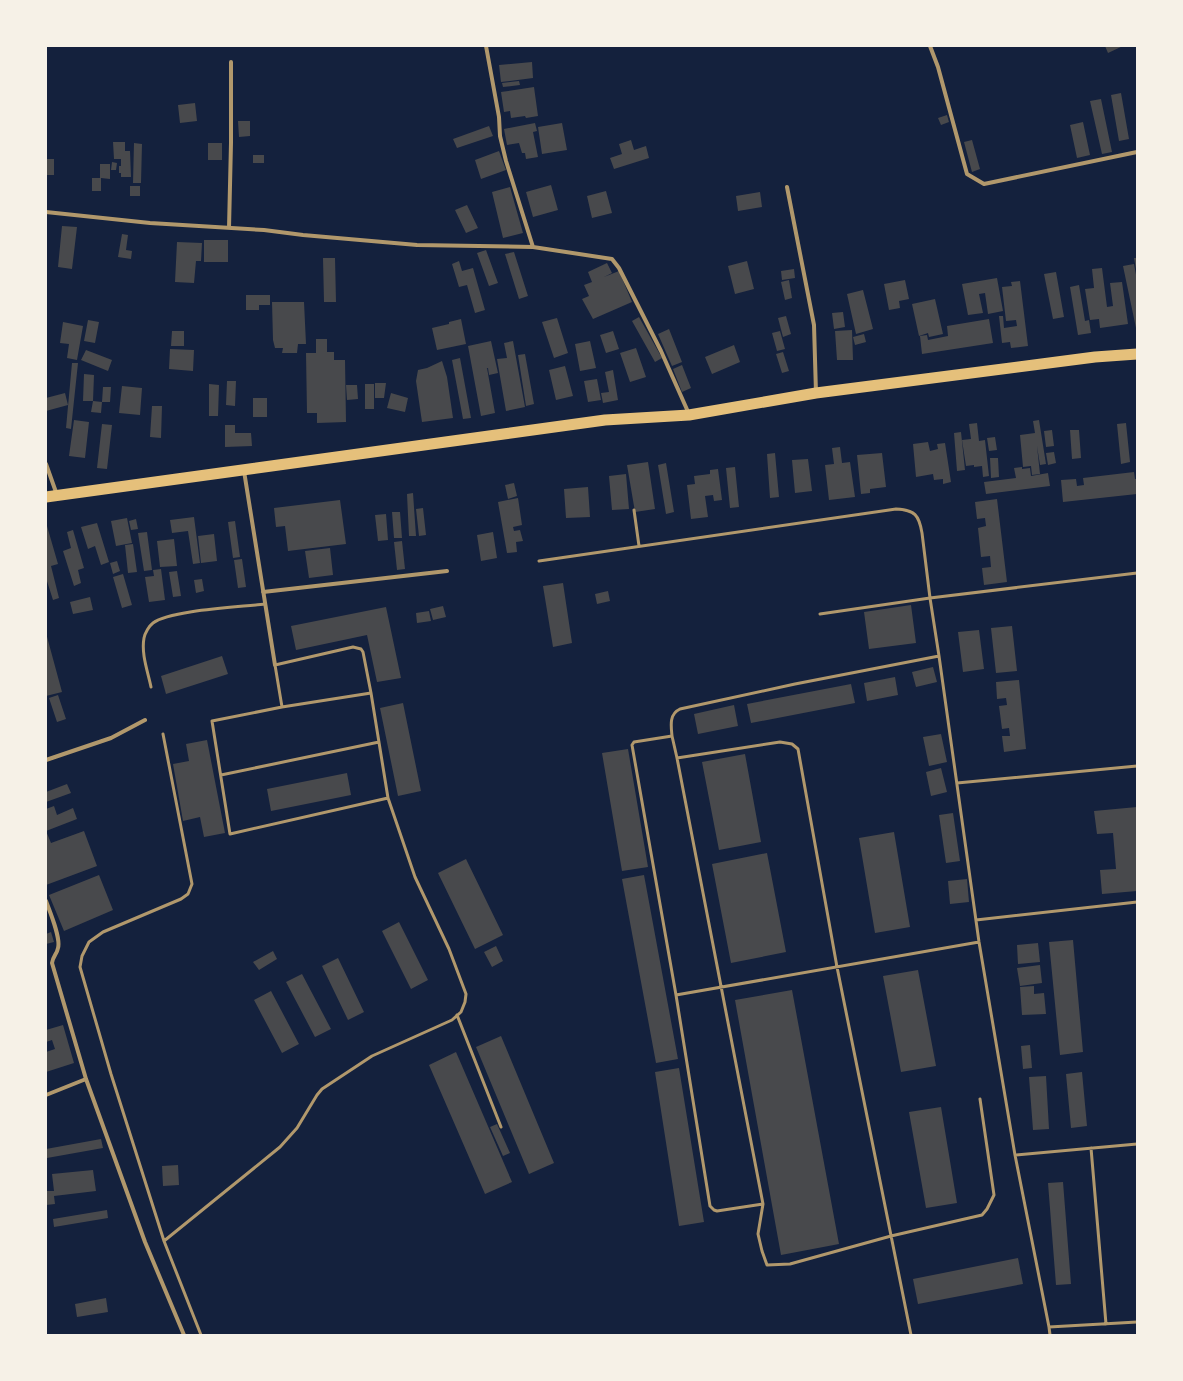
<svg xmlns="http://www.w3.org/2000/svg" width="1183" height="1381" font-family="Overpass,sans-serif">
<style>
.building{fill:#48494c}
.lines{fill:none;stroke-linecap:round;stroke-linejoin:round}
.service{stroke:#b1986c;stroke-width:3}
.minor{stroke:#b1986c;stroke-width:4}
.trunk{stroke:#e5c07b;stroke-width:11}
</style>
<rect width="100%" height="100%" fill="#14213d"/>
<path class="building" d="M1105 46H1123L1108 53Z
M532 62 533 78 501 82 499 65Z
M519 81 520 85 503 87 502 83Z
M534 87 538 116 526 118 525 116 511 118 510 111 504 112 501 92Z
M1121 93 1129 139 1119 141 1111 95Z
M1101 99 1112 152 1102 154 1090 101Z
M195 103 197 121 180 123 178 105Z
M947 115 949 122 941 125 938 118Z
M238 121H250V136L239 137Z
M1083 122 1090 155 1077 158 1070 125Z
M535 123 537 131 533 132 538 157 526 159 525 153H522L519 143 507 145 504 129Z
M562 123 567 150 542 154 538 127Z
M489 126 493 136 457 148 453 139Z
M631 140 634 150 646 146 649 158 614 169 610 158 622 154 619 144Z
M972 140 980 169 972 172 964 142Z
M113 142H125V151H130L131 177H121V173H119V166H121V159H114Z
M134 143 142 144 141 183H133Z
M208 143H222V160H208Z
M499 151 506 170 481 179 475 160Z
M253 155H264V163H253Z
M46 159H54V175H46Z
M112 162 117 163 116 170H111Z
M100 164H110V179L101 178V191H92V178H100Z
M551 185 558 210 533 217 526 192Z
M130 186H140V196H130Z
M510 187 523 233 503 238 492 192Z
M606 191 612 213 592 218 587 196Z
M760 192 762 207 738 211 736 196Z
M467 205 478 228 466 233 455 210Z
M62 226 77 227 72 269 58 267Z
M122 234 128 235 126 250 132 251 131 259 118 257Z
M204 240H228V262H204Z
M177 242 202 243 201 261H196L194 283 175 282Z
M486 250 498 283 489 286 477 253Z
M514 252 528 296 519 299 505 254Z
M323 258H335L336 302H324Z
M1134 258H1137V269H1136Z
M459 261 462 271 473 268 485 310 475 313 467 285 459 287 452 264Z
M747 261 754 289 735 294 728 266Z
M607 263 612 273 604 277 619 271 632 302 593 319 582 299 589 296 584 285 592 282 588 272Z
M1134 264 1137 280V328H1136L1123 266Z
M1102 268 1107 307 1113 306 1110 283 1122 282 1128 324 1100 328 1099 319 1090 320 1085 289 1094 288 1092 269Z
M794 269 795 278 782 280 781 271Z
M1056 272 1064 317 1053 319 1044 274Z
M997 278 1003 311 988 314 985 293 979 294 983 313 968 315 962 284Z
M789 280 792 298 785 300 781 282Z
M905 280 909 299 899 301 900 308 889 310 884 284Z
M1020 281 1028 346 1011 348 1010 342 1002 343 999 316H1003L1004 328 1017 326 1016 320 1006 321 1002 287 1012 286 1011 282Z
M1079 285 1085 321 1089 320 1091 333 1078 335 1070 287Z
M863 290 873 329 856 334 847 294Z
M246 295H270V305H259V310H246Z
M935 299 943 334 929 337 928 333 919 336 912 304Z
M272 302H304L306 344H298L297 353H282L283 348H275L273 340Z
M843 312 845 327 834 329 832 313Z
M786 316 791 334 783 337 778 318Z
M639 317 662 358 655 362 632 321Z
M557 318 568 353 554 358 542 322Z
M461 319 466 344 437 350 432 328 449 324V322Z
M989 319 993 343 922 354 920 336 927 335 928 340 948 336 947 326Z
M88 320 99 322 95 343 84 341Z
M63 322 83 326 77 360 67 358 69 344 60 343Z
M669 329 682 362 672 366 658 334Z
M852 330 853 360H837L835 331Z
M172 331H184V346H171Z
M613 331 619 349 606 353 600 335Z
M780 331 785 349 777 351 772 333Z
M864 334 866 342 855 345 853 337Z
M316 339H327V352H334V360H345L346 422 317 423V413H307L306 353H316Z
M491 341 498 373 489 375 488 368 480 369 487 368 495 413 481 416 468 346Z
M513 341 525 407 506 411 497 359 507 358 504 343Z
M590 341 596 368 580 371 575 344Z
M734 345 740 362 712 374 705 357Z
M636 348 646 377 630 382 620 353Z
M170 349 194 350 193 371 169 369Z
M86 350 112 360 108 371 81 360Z
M783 352 789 371 782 373 776 354Z
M525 354 534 404 526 406 518 355Z
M460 358 471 418 463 419 452 360Z
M442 361 447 377 453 418 422 422 416 381 418 370 427 368Z
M72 363H78L71 429 66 428Z
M682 365 691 388 682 392 673 369Z
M565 366 573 396 556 400 549 370Z
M613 370 618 400 603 403 601 393 609 392 605 372Z
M84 374 94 375 93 401H83Z
M597 379 601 400 588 402 584 381Z
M227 381H236L235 406 226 405Z
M375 383H386L384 398H375Z
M209 384 219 385 218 416H209Z
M365 384H374V409H365Z
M346 385H357L358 399 347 400Z
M122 386 142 388 140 415 119 413Z
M103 387H111L110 402H102Z
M65 393 68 405 46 411V398Z
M391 393 408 398 405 412 387 408Z
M253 398H267V417H253Z
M93 401 102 402 101 413 91 412Z
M152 406H162L161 438 150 437Z
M74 420 89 422 85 458 69 456Z
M1039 420 1046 464 1040 465 1037 446 1040 474 1032 475 1031 466 1023 467 1020 435 1035 433 1033 421Z
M977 423 979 441 985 440 989 476 983 477 982 466 974 467V465L966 466 962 440 971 439 969 424Z
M1126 423 1130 462 1121 464 1117 424Z
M102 424 112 425 107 469 97 468Z
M225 425H235V433H251L252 446 225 447Z
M1052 430 1054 446 1046 447 1044 431Z
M1070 430H1079L1081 458 1072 459Z
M961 432 965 470 957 471 954 433Z
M995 437 997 450 989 451 987 438Z
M928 442 930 451 938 449 937 444 945 443 951 482 943 484V479L934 480 933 474 916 477 913 444Z
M840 447 842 463 850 462 855 497 829 500 825 465 834 464 832 448Z
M1054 452 1056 463 1048 465 1046 453Z
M775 453 779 497 770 498 767 454Z
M882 453 886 487 870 489V493L861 494 857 455Z
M990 458H998L999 477 991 478Z
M808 459 812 491 795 493 792 460Z
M648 462 655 509 635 512 627 465Z
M666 463 674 512 666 514 658 465Z
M735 467 739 507 730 508 726 468Z
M1022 467V469L1030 468 1031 476 1048 473 1050 486 986 494 984 482 1016 478 1014 468Z
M718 469 722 500 714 501 713 495 705 496 708 517 691 519 687 485 695 484 694 476 710 474V470Z
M1134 472 1135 479H1137V494L1063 502 1061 480 1076 479 1077 486 1084 485 1083 478Z
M626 474 629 509 612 510 609 476Z
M514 483 517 496 508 499 505 485Z
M588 487 590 517 566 518 564 489Z
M413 493 416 536H409L407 494Z
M518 498 522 525 513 527 514 531 520 530 523 541 516 542 517 552 507 553 498 502Z
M997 499 1007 582 984 585 982 568 991 567 990 556 981 557 978 528 986 526 985 518 977 519 975 502Z
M340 500 346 544 288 551 285 526 276 527 274 508Z
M423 508 426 535 419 536 416 509Z
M392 512H400L402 538H394Z
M386 514 388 540 378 541 375 515Z
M194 517 200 563 193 564 188 531 172 533 170 520Z
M127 518 132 543 116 546 111 521Z
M136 519 138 529 131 530 129 521Z
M235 521 240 557 233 558 228 522Z
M97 523 109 562 101 565 95 546 88 549 81 527Z
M47 526 58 564 51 566 59 598 53 600 46 578V527Z
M73 530 84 568 78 570 81 583 74 586 63 551 71 548 67 532Z
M147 532 152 570 144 571 138 533Z
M493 532 497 558 481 561 477 535Z
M214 534 217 561 201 563 198 536Z
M174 539 177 566 160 567 157 541Z
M402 541 405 569 397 570 394 542Z
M133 544 137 572 128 573 125 545Z
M330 548 333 575 309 578 305 551Z
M242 559 246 587 238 588 234 560Z
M117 561 120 571 113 574 110 563Z
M161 569 165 600 149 602 145 577 154 576 153 570Z
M177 571 181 596 173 597 169 572Z
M123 574 132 605 122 608 113 577Z
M202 579 204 591 196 593 194 580Z
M563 583 572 643 553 647 543 586Z
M608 591 610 601 597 604 595 594Z
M90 597 93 610 73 614 70 602Z
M911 605 916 643 869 649 864 612Z
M443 606 446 617 433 620 430 609Z
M386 607 401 678 377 682 367 635 296 650 291 626Z
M429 611 431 621 417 623 416 613Z
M1012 626 1017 671 996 673 991 628Z
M979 630 984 669 963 672 958 632Z
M46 633 62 692 46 696Z
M222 656 228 674 166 694 161 676Z
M933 667 937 682 916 687 912 672Z
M895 677 898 695 867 701 864 683Z
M1019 680 1026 749 1004 752 1002 736H1010L1009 728 1002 729 999 706 1007 705 1006 698 997 699 996 682Z
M851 684 855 703 751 723 747 704Z
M58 695 66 719 57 722 49 698Z
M403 703 421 791 398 796 380 708Z
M734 705 738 726 698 734 694 714Z
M941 734 947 762 929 766 923 737Z
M207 740 225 833 204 837 200 817 183 821 173 764 189 761 186 744Z
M628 749 648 867 622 871 602 753Z
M745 754 761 842 719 850 702 762Z
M941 768 947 792 931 796 926 772Z
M347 773 351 795 271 811 267 789Z
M67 784 71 793 46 802V792Z
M54 806 57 815 73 808 77 819 46 831 51 843 84 831 97 866 46 885V809Z
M1137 807V891L1102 894 1100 870 1116 869 1113 833 1097 834 1094 811Z
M953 813 960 861 946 863 939 815Z
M894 832 910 927 875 933 859 838Z
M767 853 786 952 731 963 712 864Z
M466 859 503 935 475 949 438 873Z
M99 875 113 910 64 931 49 895Z
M644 875 678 1059 656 1063 622 879Z
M967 879 969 902 950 904 948 881Z
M399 922 428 980 411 989 382 931Z
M51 932 54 942 46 944V934Z
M1073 940 1083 1052 1060 1055 1049 942Z
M1038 943 1040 962 1018 964 1017 945Z
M496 946 503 961 492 967 484 952Z
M273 951 277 959 259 970 253 962Z
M338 958 364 1012 348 1020 322 966Z
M1040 965 1042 983 1020 986 1017 968Z
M918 970 936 1066 901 1072 883 976Z
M302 974 331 1029 315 1037 286 982Z
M1034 986V994L1044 993 1046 1014 1022 1015 1020 987Z
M792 990 839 1244 781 1255 735 1000Z
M271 991 299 1044 282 1053 254 1000Z
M63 1025 74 1063 46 1072V1052L55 1049 52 1040 46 1042V1030Z
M501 1036 554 1163 529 1174 476 1047Z
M1030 1045 1032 1068 1023 1069 1021 1046Z
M456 1052 512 1182 485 1194 429 1065Z
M679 1068 704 1222 679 1226 655 1072Z
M1082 1072 1087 1126 1071 1128 1066 1074Z
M1046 1076 1049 1129 1033 1130 1029 1077Z
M941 1107 957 1203 926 1208 909 1112Z
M497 1124 510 1153 503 1156 490 1127Z
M101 1139 103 1148 47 1158 46 1149Z
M178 1165 179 1185 163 1186 162 1166Z
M93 1170 96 1191 54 1196 55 1204 46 1205V1191H54L52 1174Z
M1063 1182 1071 1284 1056 1285 1048 1183Z
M107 1210 108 1218 54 1227 53 1219Z
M1018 1258 1023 1284 918 1304 913 1279Z
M106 1298 108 1312 77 1317 75 1304Z"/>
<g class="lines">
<path class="service" d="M634 510 639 546
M539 561 896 509C915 510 919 515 922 533L930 598 939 656 979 942 1015 1155 1049 1327 1137 1322
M820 614 930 598 1137 573
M353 647 361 649 363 652 371 693 388 798 230 834 212 721 282 707 275 665Z
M151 687C148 672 141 654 144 638 145 633 149 626 153 623 170 610 241 607 265 604
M282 707 371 693
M163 734 192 884 188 894 181 899 103 932 89 942 82 956 80 967 111 1074 164 1241 201 1335
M672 736C671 726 669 714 680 709L795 684 939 656
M677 758 672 736 634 742 632 745 676 995 710 1206 714 1210 717 1211 763 1204
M221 775 379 742
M957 783 1137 766
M976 920 1137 902
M676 995 979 942
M457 1015 501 1127
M1091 1148 1106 1324
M1015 1155 1137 1144
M164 1241 280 1147 297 1128 317 1095 322 1089 372 1056 452 1020 461 1012 465 1002 466 994 449 949 415 877 388 798
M1049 1327 1050 1335
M911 1335 837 967 798 749 792 744 780 742 677 758 763 1204 758 1234 762 1251 767 1265 790 1264 891 1236 982 1215 987 1209 994 1195 980 1099"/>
<path class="minor" d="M486 46 499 117 500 136 506 161 533 247
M930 46 938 67 967 174 984 184 1137 152
M787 187 814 325 816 393
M46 212 150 223 264 230 303 235 417 245 533 247 612 259 619 268 661 351 689 414
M229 228 231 143V62
M46 464 57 495
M244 471 275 665
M263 592 447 571
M46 760 111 738 145 720
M46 901C50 912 61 938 58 948 57 954 53 956 52 963L86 1079 145 1242 184 1335
M46 1095 86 1079"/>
<path class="trunk" d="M46 497 605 420 689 415 816 393 1095 357 1137 354"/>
</g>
<rect width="1183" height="1381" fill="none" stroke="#f6f1e7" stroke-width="94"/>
</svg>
